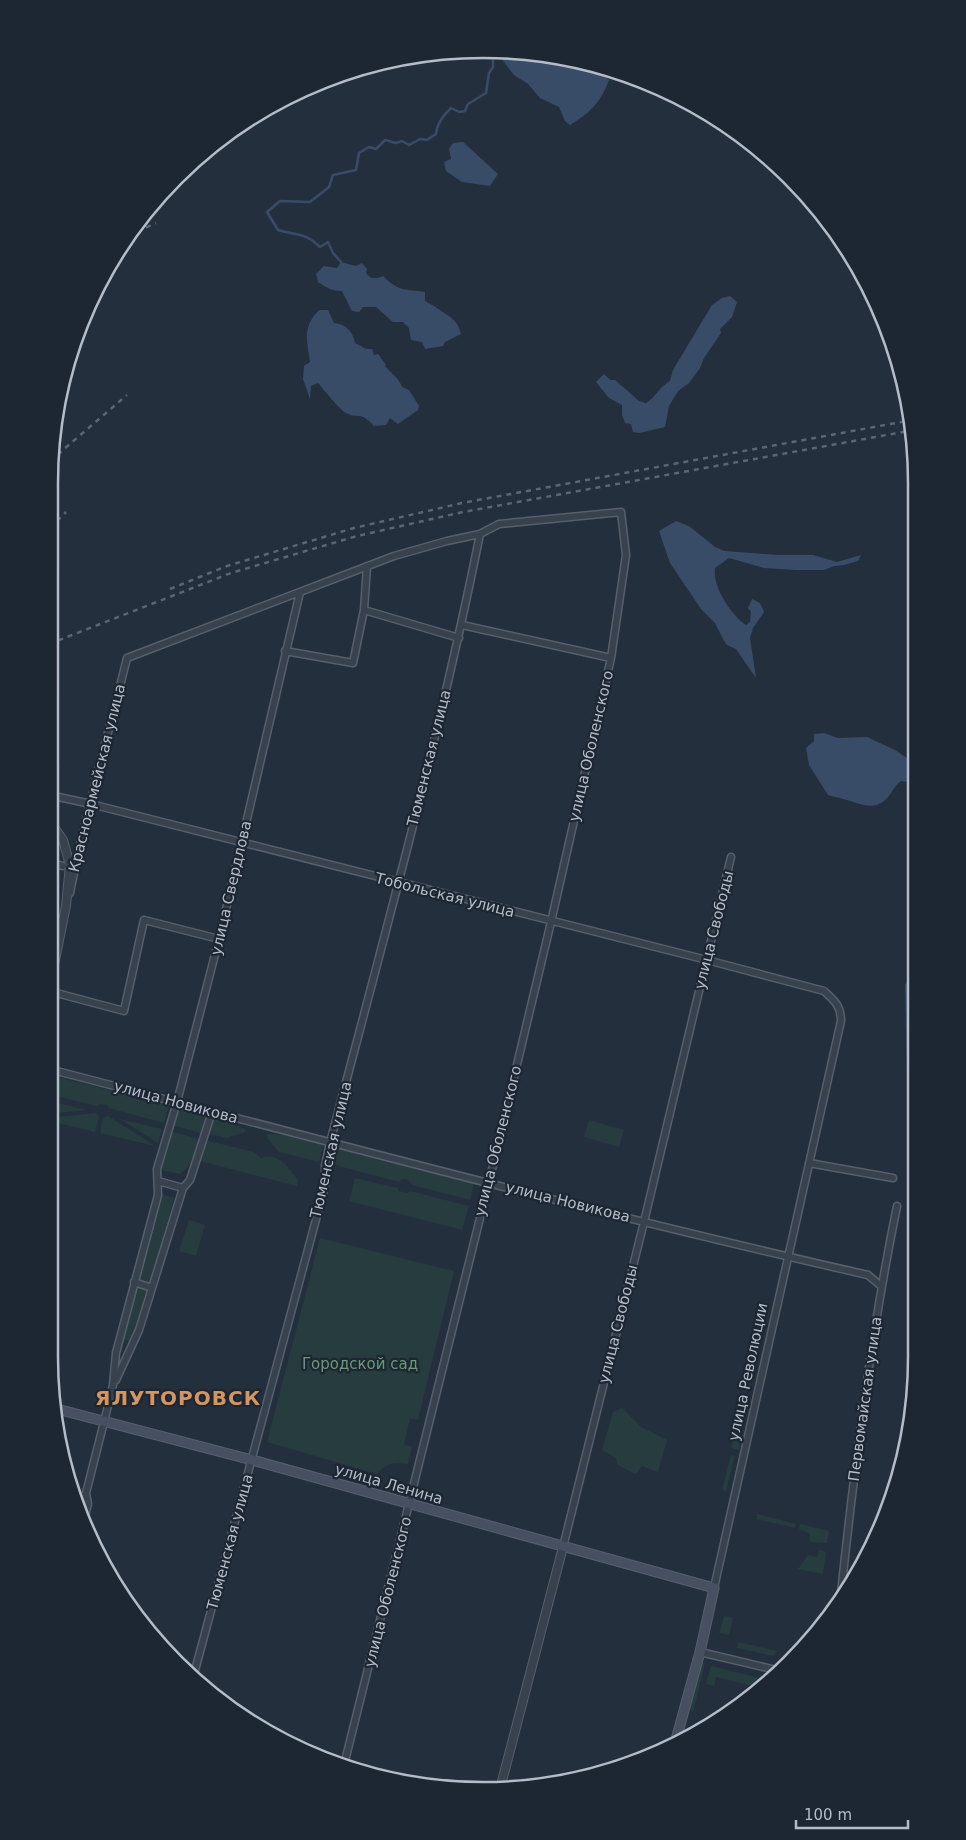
<svg xmlns="http://www.w3.org/2000/svg" width="966" height="1840" font-family="'DejaVu Sans',sans-serif">
<style>
.green{fill:#263c3f}
.water{fill:#394c67}
.lines{fill:none;stroke-linecap:round;stroke-linejoin:round}
.stream{stroke:#394c67;stroke-width:2.5}
.minor-casing{stroke:#565f6c;stroke-width:9}
.tertiary-casing{stroke:#565f6c;stroke-width:10}
.secondary-casing{stroke:#565f6c;stroke-width:11}
.minor{stroke:#38414e;stroke-width:6}
.tertiary{stroke:#38414e;stroke-width:8}
.secondary{stroke:#465061;stroke-width:9}
.rail{stroke:#5a6575;stroke-width:2.5;stroke-dasharray:5 5;stroke-linecap:butt}
.labels{text-anchor:middle;dominant-baseline:central;stroke-width:4.5;stroke-linejoin:round;paint-order:stroke}
.street-label{font-size:15px;fill:#b4bcc9;stroke:#1d2633}
.park-label{font-size:15px;fill:#6b9a76;stroke:#1d2633}
.district-label{font-size:20px;font-weight:bold;letter-spacing:1px;fill:#d59563;stroke:#1d2633}
.rim{fill:none;stroke:#b4bcc9;stroke-width:2.5}
</style>
<rect width="100%" height="100%" fill="#242f3e"/>
<path class="green" d="M49 1075 169 1105 164 1123 109 1108 107 1105 100 1104 97 1106 49 1094Z
M49 1101 87 1110 49 1114Z
M178 1107 204 1115 205 1118 201 1133 172 1125Z
M96 1113 99 1117 95 1132 49 1121V1118Z
M108 1116 155 1146 100 1133 103 1118Z
M211 1118 224 1120 245 1129V1132L226 1138 207 1133Z
M120 1119 162 1129 158 1143Z
M589 1120 624 1130 619 1147 584 1137Z
M170 1131 199 1139C195 1153 192 1166 180 1174L161 1170Z
M267 1134 285 1135 323 1145 319 1162 279 1152 267 1138Z
M205 1140 254 1152 261 1158C279 1152 288 1167 298 1180L297 1186 200 1161Z
M338 1149 474 1183 470 1200 412 1185 408 1180 403 1179 399 1182 331 1164 335 1151Z
M355 1178 398 1188 399 1191 407 1193 410 1191 469 1206 462 1230 349 1201Z
M161 1194 174 1198 151 1283 138 1279Z
M189 1220 205 1225 196 1256 179 1251Z
M320 1238 454 1271 418 1420 410 1418 404 1445 412 1447 408 1464C395 1462 385 1463 377 1474L267 1442Z
M136 1287 147 1291 131 1342 122 1339Z
M622 1408 641 1427 667 1440 658 1472 642 1466 636 1474 617 1465 616 1458 602 1450 613 1412Z
M739 1414 743 1415 737 1441 740 1442 739 1450 731 1448Z
M731 1455 735 1456 726 1491 722 1490Z
M757 1514 796 1524 795 1528 757 1519Z
M800 1524 829 1531 827 1543 810 1542V1534L799 1529Z
M819 1550 826 1552 823 1574 798 1569 808 1555 817 1557Z
M724 1616 733 1618 729 1635 719 1633Z
M738 1642 777 1651 773 1656 737 1648Z
M705 1662 693 1713 690 1707 700 1665Z
M711 1666 767 1680 758 1687 716 1677 714 1686 706 1684Z"/>
<path class="water" d="M492 50H512L592 63 609 80C601 102 590 113 570 125L565 121 559 107 540 98 528 84 514 75 501 58 493 53Z
M463 142 498 174 490 186 462 182 446 171 444 162 451 159 449 149 453 143Z
M341 262 356 266 362 263 367 269 366 273C371 280 376 279 383 276 399 292 405 289 425 292V301C432 304 436 308 443 312 452 318 458 322 461 334L445 342 443 346 425 349 422 342 411 340 409 328 403 322H393L376 307H363L359 312 352 311 342 291C332 291 327 288 318 282L316 274 324 266 337 268Z
M730 296 737 302 732 317 720 329 721 333 704 358 700 368 689 383 678 391 669 406 665 427 639 433 633 432 631 424 625 423 622 415V405L609 398 596 382 604 374 610 380H615L639 401 646 403C656 397 659 387 670 381L673 370 712 305 722 298Z
M319 310H328L334 323C346 324 353 332 355 343L366 349H372L374 355 378 354 386 365 385 366C392 374 398 377 402 387L409 390 419 406 418 410 398 424 390 418 386 425 374 426C359 410 360 420 346 413 341 411 323 389 318 383L311 386 310 399 303 379 304 366 310 362C307 339 302 328 319 310Z
M676 521 689 526 715 547 725 551 777 555H813L837 562 861 555 858 561 844 565 834 566 824 570H796L764 568 729 558 715 568C712 586 731 615 746 625L750 622 751 612 748 608 752 599 760 603 764 612 753 628 750 638 756 678 736 649 727 645 724 641 715 623 701 609 670 563 659 531Z
M814 734 824 733 838 738 867 737 895 750 914 763 915 783 901 781C895 785 893 791 888 797 874 813 860 803 843 799 838 797 833 797 828 795L809 765 806 748 814 741Z
M915 970 916 1140 913 1137 908 1117 905 985Z"/>
<g class="lines">
<path class="stream" d="M341 262 333 253 328 242 320 247C305 232 297 236 278 230L267 212 280 201 310 202 329 187 333 175 356 170 359 153 369 147 376 149 385 140 396 143 402 141 409 145 420 139 427 140 436 134C437 124 444 114 451 108L459 112 465 111 468 104 486 93 489 73 493 67V53"/>
<defs>
<path id="minor" d="M364 610 459 638
M462 625 611 658
M285 651 353 663 364 610 367 566
M49 795 91 804 707 960 824 991C835 1001 841 1006 841 1021L714 1588
M49 863 63 866
M70 893C85 814 108 736 127 658L394 556 447 541 480 534 499 524 621 512 626 555 611 658 551 922 489 1182 344 1765
M49 991 124 1011 144 920 219 939
M49 1069C322 1140 594 1213 868 1275L881 1286
M809 1163 893 1178
M158 1181 183 1188
M134 1282 152 1288
M116 1380 139 1330 183 1188 190 1180 212 1112
M77 1506 86 1493 104 1422 113 1385 116 1353 158 1195 157 1169 177 1102 219 939 300 592
M84 1519 88 1504 86 1493
M563 1547 644 1222 731 857
M841 1593C855 1463 871 1334 897 1206
M700 1652 780 1671
M194 1674 325 1186V1166L330 1143C383 941 439 739 480 534"/>
<path id="tertiary" d="M49 989 66 906 70 865 63 840 49 820
M500 1789 563 1547"/>
<path id="secondary" d="M57 1409 252 1460 714 1588 700 1652 674 1747"/>
</defs>
<use href="#minor" class="minor-casing"/>
<use href="#tertiary" class="tertiary-casing"/>
<use href="#secondary" class="secondary-casing"/>
<use href="#minor" class="minor"/>
<use href="#tertiary" class="tertiary"/>
<use href="#secondary" class="secondary"/>
<path class="rail" d="M128 236 156 223
M50 461 127 395
M50 528 66 512
M170 589 227 566 354 528 462 503 912 420
M49 644 231 573 357 536 463 512 914 430"/>
</g>
<g class="labels">
<g class="street-label">
<text transform="translate(591 746) rotate(-77)">улица Оболенского</text>
<text transform="translate(429 758) rotate(-76)">Тюменская улица</text>
<text transform="translate(97 778) rotate(-76)">Красноармейская улица</text>
<text transform="translate(231 888) rotate(-77)">улица Свердлова</text>
<text transform="translate(445 895) rotate(14)">Тобольская улица</text>
<text transform="translate(714 930) rotate(-76)">улица Свободы</text>
<text transform="translate(176 1102) rotate(15)">улица Новикова</text>
<text transform="translate(498 1141) rotate(-76)">улица Оболенского</text>
<text transform="translate(331 1150) rotate(-77)">Тюменская улица</text>
<text transform="translate(568 1202) rotate(14)">улица Новикова</text>
<text transform="translate(618 1324) rotate(-76)">улица Свободы</text>
<text transform="translate(748 1372) rotate(-78)">улица Революции</text>
<text transform="translate(865 1399) rotate(-82)">Первомайская улица</text>
<text transform="translate(389 1484) rotate(16)">улица Ленина</text>
<text transform="translate(230 1542) rotate(-75)">Тюменская улица</text>
<text transform="translate(388 1592) rotate(-76)">улица Оболенского</text>
</g>
<g class="park-label">
<text x="360" y="1364">Городской сад</text>
</g>
<g class="district-label">
<text x="178" y="1398">ЯЛУТОРОВСК</text>
</g>
</g>
<path d="M0 0H966V1840H0ZM483 58H483A425 425 0 0 1 908 483V1357A425 425 0 0 1 483 1782H483A425 425 0 0 1 58 1357V483A425 425 0 0 1 483 58Z" fill="#1d2633" fill-rule="evenodd"/>
<path class="rim" d="M483 58H483A425 425 0 0 1 908 483V1357A425 425 0 0 1 483 1782H483A425 425 0 0 1 58 1357V483A425 425 0 0 1 483 58Z"/>
<path d="M796 1820v8h112v-8" fill="none" stroke="#b4bcc9" stroke-width="2.5"/>
<text x="804" y="1820" font-size="15" fill="#b4bcc9" stroke="#1d2633" stroke-width="4" paint-order="stroke">100 m</text>
</svg>
